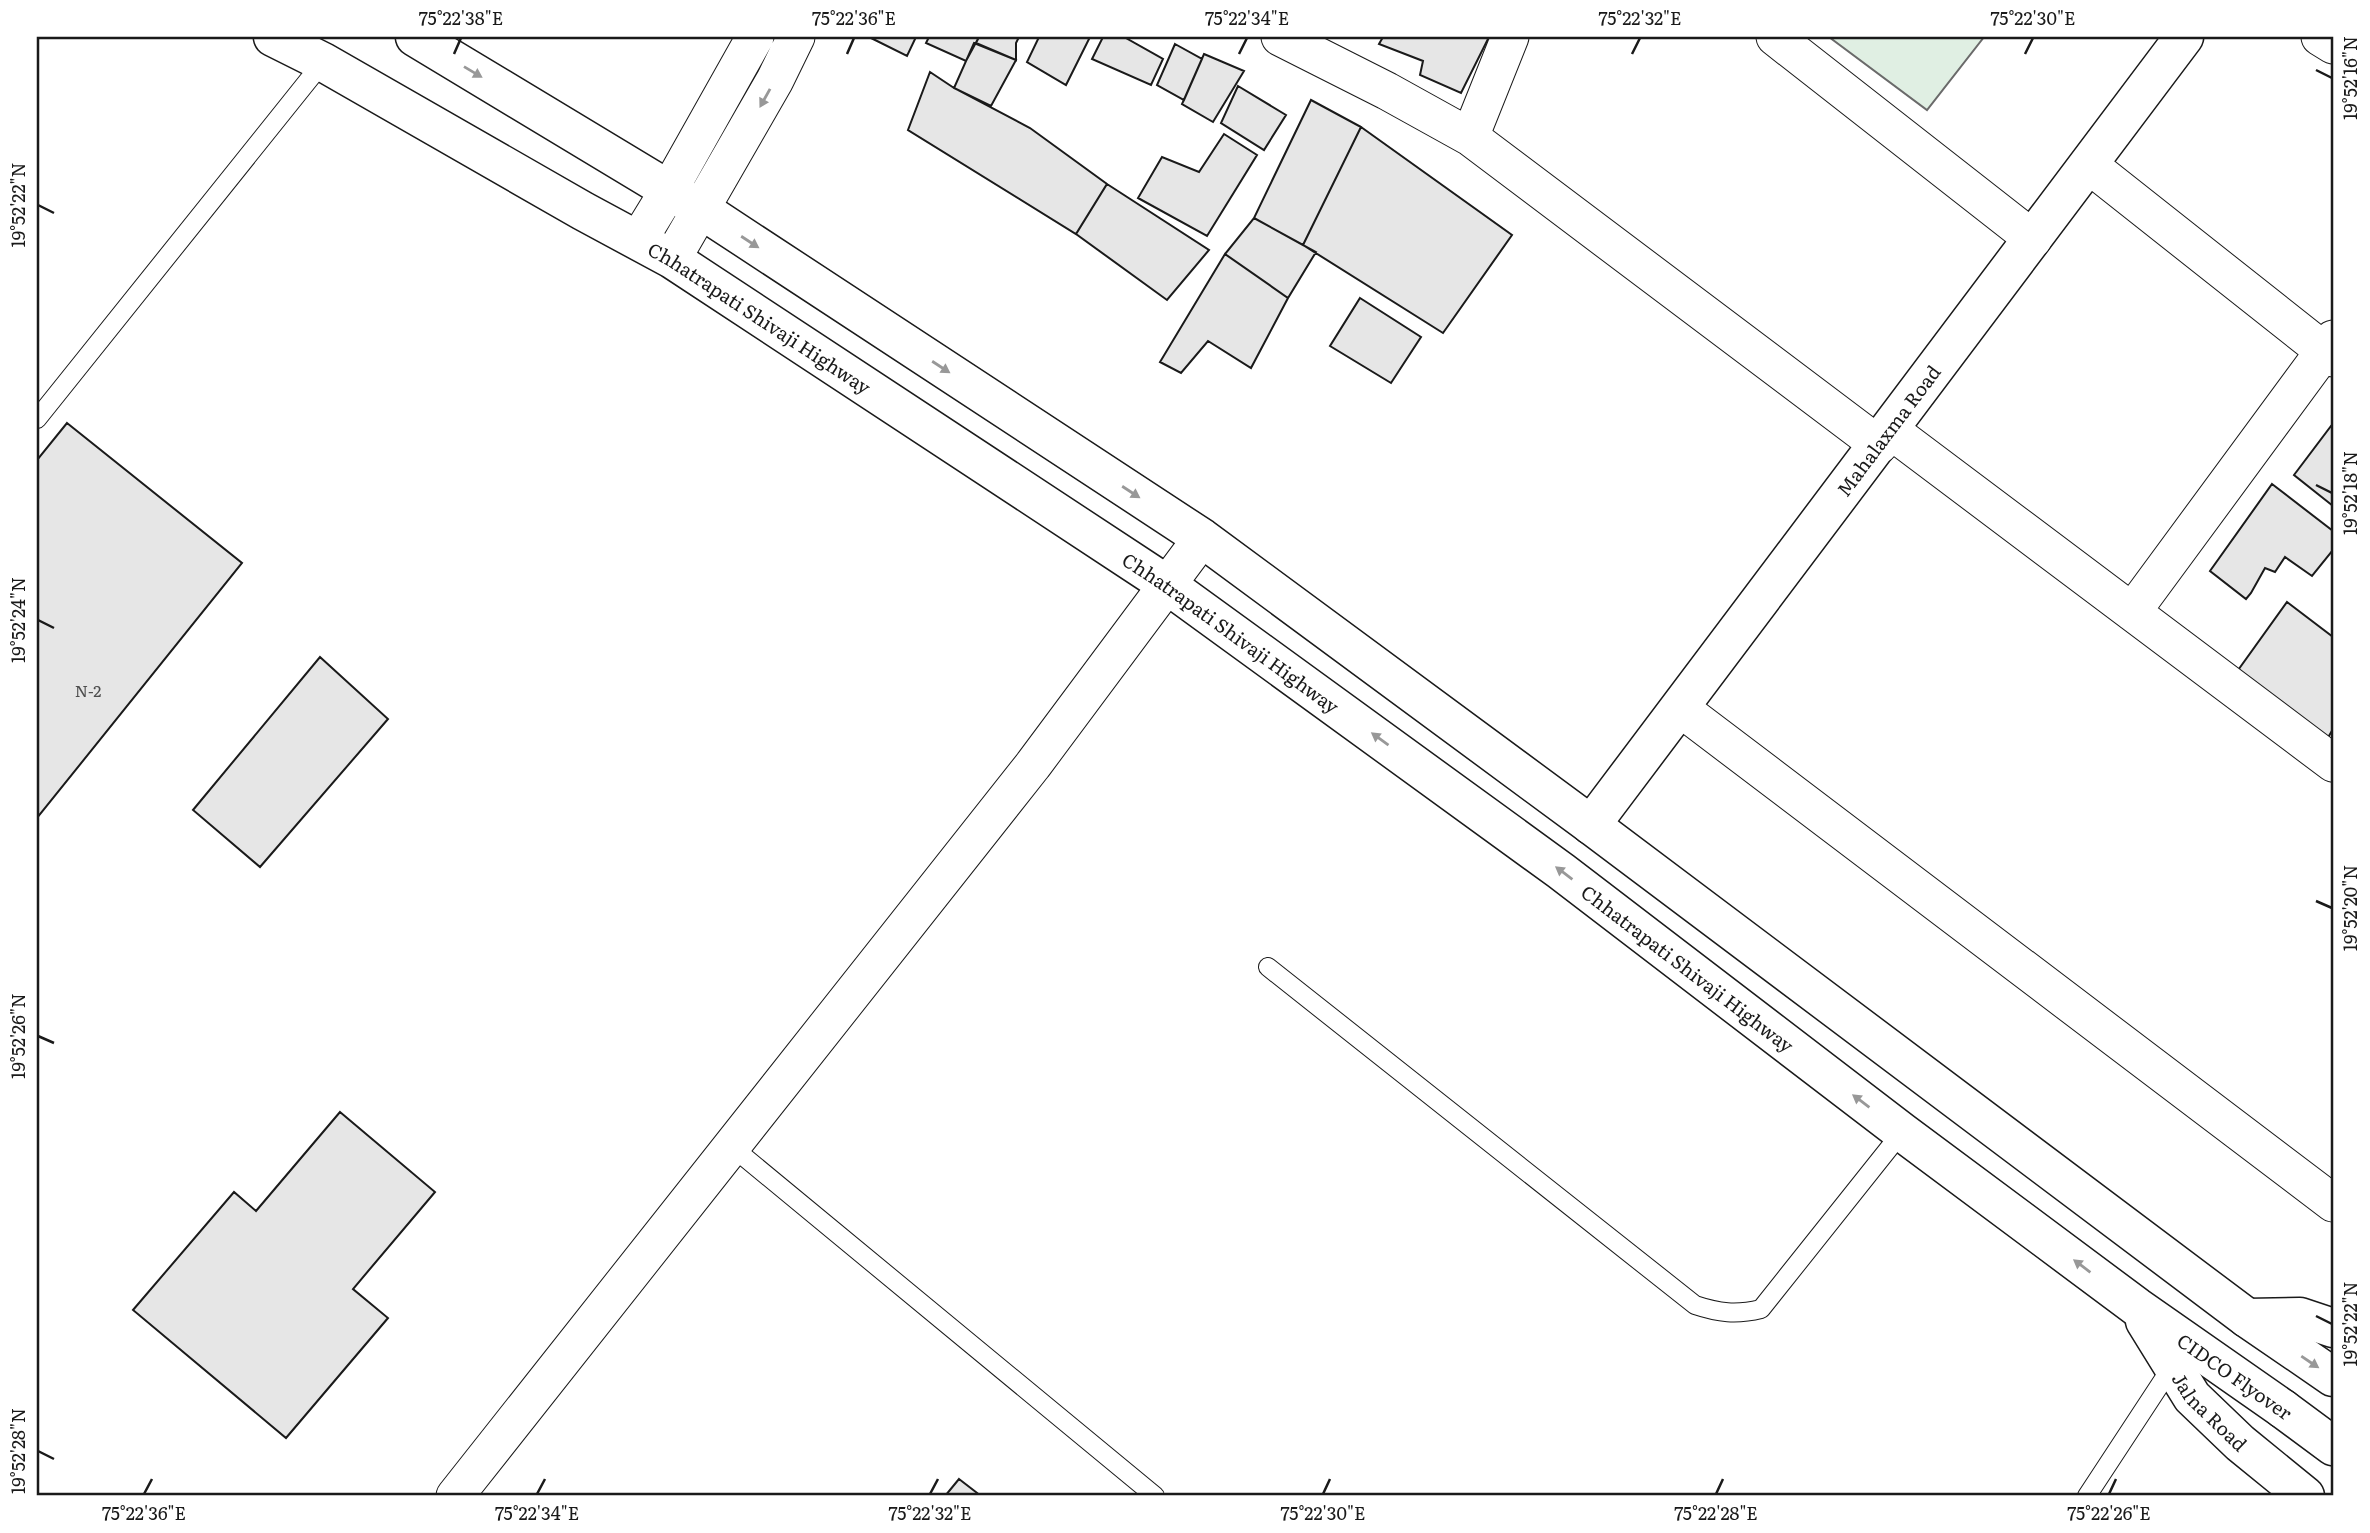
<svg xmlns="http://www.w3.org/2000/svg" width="2370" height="1533" font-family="Literata,serif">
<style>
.green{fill:#e0efe3;stroke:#6a6a6a;stroke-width:2}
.building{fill:#e6e6e6;stroke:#1a1a1a;stroke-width:2}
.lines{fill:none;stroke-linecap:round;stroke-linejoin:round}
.service-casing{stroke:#1a1a1a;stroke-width:20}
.minor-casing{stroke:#1a1a1a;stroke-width:39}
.tertiary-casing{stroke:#1a1a1a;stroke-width:41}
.primary-casing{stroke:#1a1a1a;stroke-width:41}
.trunk-casing{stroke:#1a1a1a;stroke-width:41}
.service{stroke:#fff;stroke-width:18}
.minor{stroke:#fff;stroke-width:37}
.tertiary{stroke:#fff;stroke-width:38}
.primary{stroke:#fff;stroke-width:38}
.trunk{stroke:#fff;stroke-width:38}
.oneway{fill:#989898}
.ticks{fill:none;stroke:#1a1a1a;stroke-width:2.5}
.labels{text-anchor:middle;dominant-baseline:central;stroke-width:5;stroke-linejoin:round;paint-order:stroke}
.number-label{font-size:16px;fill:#4d4d4d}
.street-label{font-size:19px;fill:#1a1a1a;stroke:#fff}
.neatline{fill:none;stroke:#1a1a1a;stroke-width:2.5}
.ticks-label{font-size:18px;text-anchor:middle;fill:#1a1a1a}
</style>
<rect width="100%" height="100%" fill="#fff"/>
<path class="green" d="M1829 37H1984L1927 110Z"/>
<path class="building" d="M869 37H916L907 56Z
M929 37H979L966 61 926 43Z
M979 37H1019L1016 43V60L976 43Z
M1039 37H1090L1066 85 1027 62Z
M1103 37H1124L1163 59 1151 85 1092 59Z
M1383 37H1489L1461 93 1420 75 1423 61 1379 44Z
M974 43 1016 60 991 106 954 88Z
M1175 44 1202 59 1184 100 1157 85Z
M1204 54 1244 71 1213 122 1182 104Z
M930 72 954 88 1030 128 1107 184 1076 234 908 130Z
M1238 86 1286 115 1264 150 1221 123Z
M1311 100 1361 127 1303 245 1254 218Z
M1361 127 1512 235 1443 333 1303 245Z
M1224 134 1257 155 1207 236 1138 198 1162 157 1199 172Z
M1107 184 1209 250 1167 300 1076 234Z
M1254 218 1316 252 1288 298 1225 254Z
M1225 254 1288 298 1251 368 1208 341 1181 373 1160 362Z
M1360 298 1421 337 1391 383 1330 346Z
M67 423 242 563 37 818V460Z
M2331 426 2333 427V506L2294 475Z
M2272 484 2333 531V550L2312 576 2285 557 2275 572 2265 568 2251 593 2246 599 2210 571Z
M2287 602 2333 637V729L2326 741 2236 673Z
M320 657 388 719 260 867 193 810Z
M340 1112 435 1192 353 1289 388 1318 286 1438 133 1310 234 1192 256 1211Z
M959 1479 981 1496H945Z"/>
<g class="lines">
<defs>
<path id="service" d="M37 419 323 62
M1268 967 1695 1305C1719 1313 1736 1315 1761 1309L1902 1132
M731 1146 1155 1496
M2087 1496 2173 1365"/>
<path id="minor" d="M1280 37 1387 91 1470 137 1879 445
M1775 37 2033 239
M2320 37 2333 45
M1470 137 1510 37
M2089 165 2333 358
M639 239 669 190 755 37
M672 259 775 80 796 37
M1890 430 2333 763
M2132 612 2333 339
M1680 708 2333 1203
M455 1496 1033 765 1202 538"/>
<g id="tertiary">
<path id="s1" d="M1591 825 2184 37"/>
</g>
<g id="primary">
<path id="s2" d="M273 37 323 62 583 211 672 259 1166 584 1561 871 1902 1132 2137 1307 2283 1409"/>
<path d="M415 37 702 210 1202 538 1591 825 2247 1318 2333 1377"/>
<path d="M2247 1318 2300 1317 2333 1328"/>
<path id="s3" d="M2145 1321 2192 1397 2240 1443 2305 1496"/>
</g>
<path id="trunk" d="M2283 1409 2333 1446"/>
</defs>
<use href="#service" class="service-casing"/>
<use href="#minor" class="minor-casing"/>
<use href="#tertiary" class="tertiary-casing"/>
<use href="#primary" class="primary-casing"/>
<use href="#trunk" class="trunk-casing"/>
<use href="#service" class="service"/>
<use href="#minor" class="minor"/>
<use href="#tertiary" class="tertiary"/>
<use href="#primary" class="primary"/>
<use href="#trunk" class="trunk"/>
</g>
<defs><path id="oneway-solid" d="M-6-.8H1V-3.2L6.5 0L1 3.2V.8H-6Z" transform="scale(1.75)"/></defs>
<g class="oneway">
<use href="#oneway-solid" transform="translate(473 72) rotate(31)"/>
<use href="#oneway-solid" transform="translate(765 98) rotate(119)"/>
<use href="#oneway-solid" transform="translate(750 242) rotate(33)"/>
<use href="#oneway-solid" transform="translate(941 367) rotate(33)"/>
<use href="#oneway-solid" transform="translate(1131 492) rotate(33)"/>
<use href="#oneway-solid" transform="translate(1380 739) rotate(-144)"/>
<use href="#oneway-solid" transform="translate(1564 873) rotate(-143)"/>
<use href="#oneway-solid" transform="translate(1861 1101) rotate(-143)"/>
<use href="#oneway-solid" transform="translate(2082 1266) rotate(-143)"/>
<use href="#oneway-solid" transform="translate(2310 1362) rotate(34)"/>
</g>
<path class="ticks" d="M454 54 461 38M847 54 854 38M1239 54 1247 38M1632 54 1640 38M2025 54 2033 38M2316 70 2332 78M38 205 54 213M2316 485 2332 493M38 620 54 628M2316 901 2332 908M38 1036 54 1043M2316 1316 2332 1324M38 1451 54 1459M144 1494 152 1479M537 1494 545 1479M930 1494 938 1479M1323 1494 1330 1479M1716 1494 1723 1479M2109 1494 2116 1479"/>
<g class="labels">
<g class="number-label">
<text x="88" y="690">N-2</text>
</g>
<g class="street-label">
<text stroke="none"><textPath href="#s2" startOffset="562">Chhatrapati Shivaji Highway</textPath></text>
<text stroke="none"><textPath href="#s1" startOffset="494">Mahalaxma Road</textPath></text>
<text stroke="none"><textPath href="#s2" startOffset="1129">Chhatrapati Shivaji Highway</textPath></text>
<text stroke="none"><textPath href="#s2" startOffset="1696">Chhatrapati Shivaji Highway</textPath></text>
<text transform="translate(2235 1376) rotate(35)">CIDCO Flyover</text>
<text stroke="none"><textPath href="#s3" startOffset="112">Jalna Road</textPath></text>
</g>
</g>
<rect width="2370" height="1533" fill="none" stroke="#ffffff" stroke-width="77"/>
<rect x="38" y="38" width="2294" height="1456" class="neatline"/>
<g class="ticks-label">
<text x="461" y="25">75°22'38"E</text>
<text x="854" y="25">75°22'36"E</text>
<text x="1247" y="25">75°22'34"E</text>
<text x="1640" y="25">75°22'32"E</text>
<text x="2033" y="25">75°22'30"E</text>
<text transform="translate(2351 78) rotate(-90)" y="6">19°52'16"N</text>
<text transform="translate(19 205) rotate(-90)" y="6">19°52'22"N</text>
<text transform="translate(2351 493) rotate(-90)" y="6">19°52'18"N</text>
<text transform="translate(19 620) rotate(-90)" y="6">19°52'24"N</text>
<text transform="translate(2351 908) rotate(-90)" y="6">19°52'20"N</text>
<text transform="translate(19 1036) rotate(-90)" y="6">19°52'26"N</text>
<text transform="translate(2351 1324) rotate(-90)" y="6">19°52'22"N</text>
<text transform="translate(19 1451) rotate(-90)" y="6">19°52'28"N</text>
<text x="144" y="1520">75°22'36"E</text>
<text x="537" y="1520">75°22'34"E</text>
<text x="930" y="1520">75°22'32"E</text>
<text x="1323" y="1520">75°22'30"E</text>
<text x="1716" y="1520">75°22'28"E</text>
<text x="2109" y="1520">75°22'26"E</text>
</g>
</svg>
